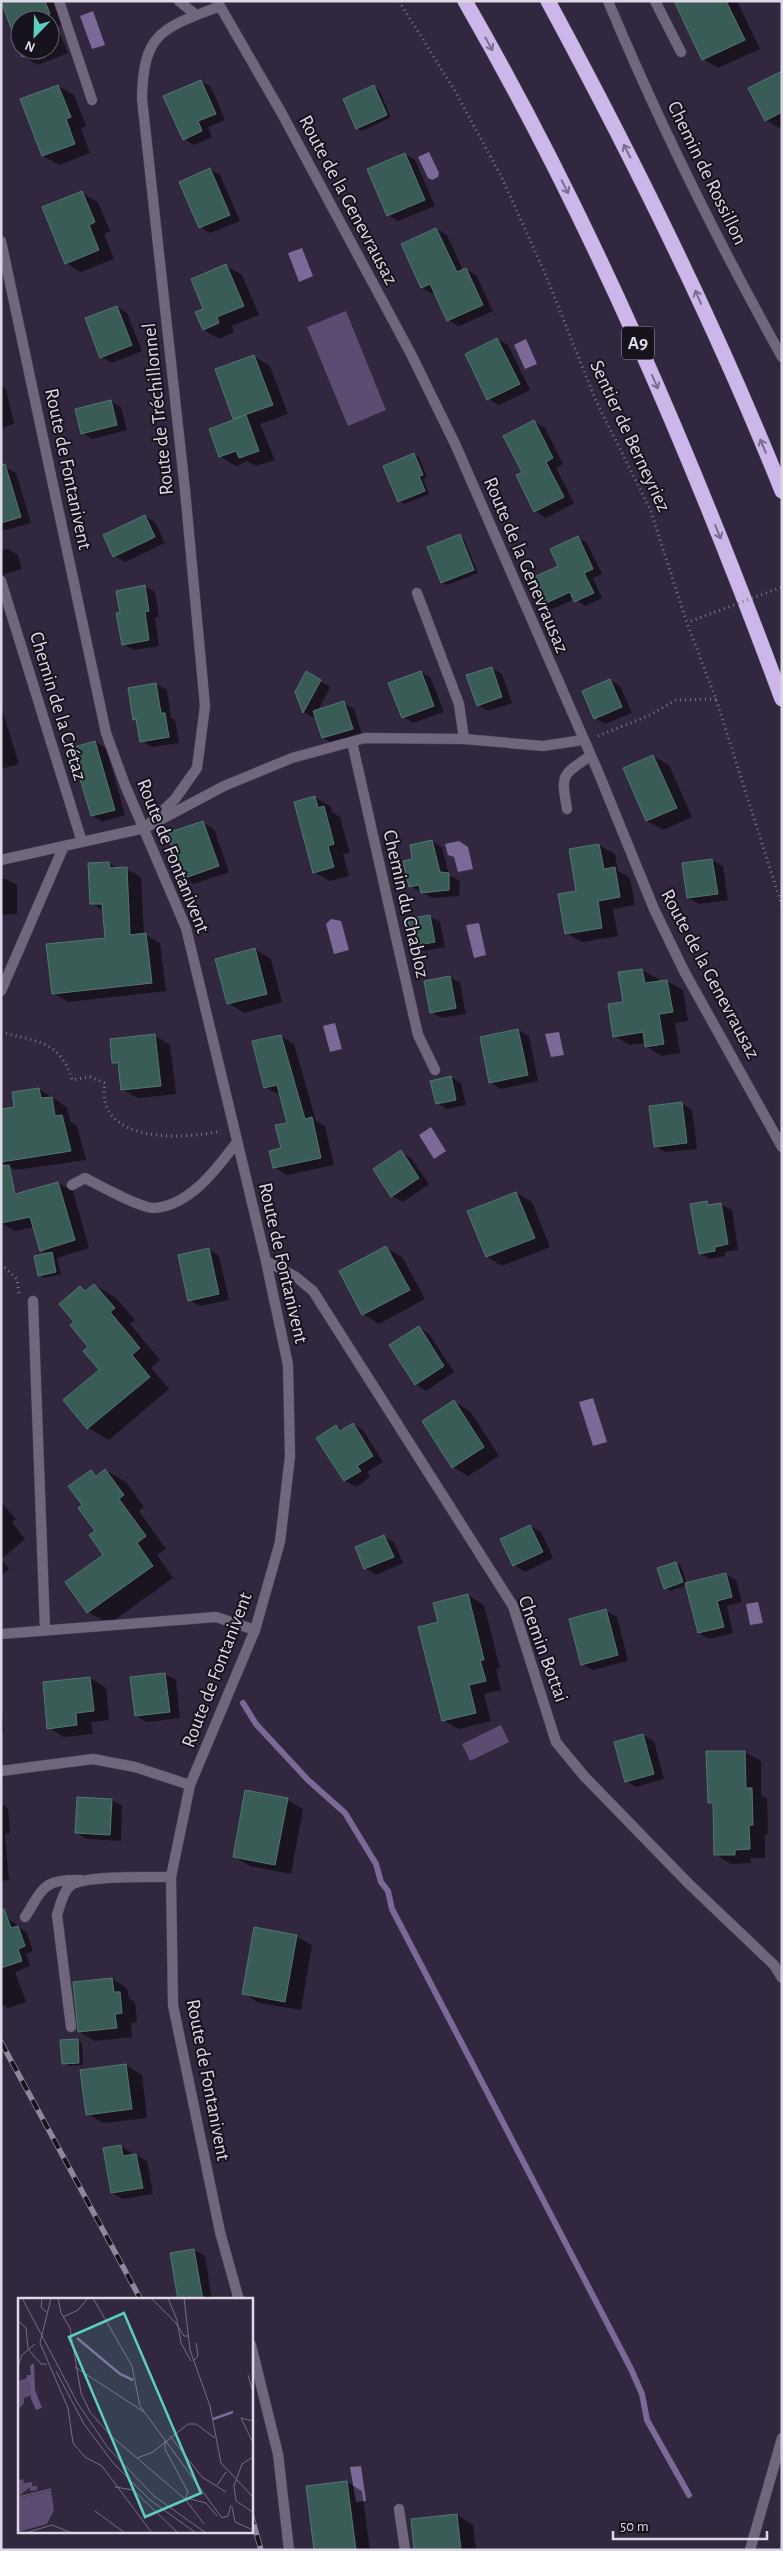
<svg xmlns="http://www.w3.org/2000/svg" width="783" height="2551" font-family="'Alegreya Sans',sans-serif">
<style>
.green{fill:#5c4c72}
.water{fill:#7d6998}
.shadow{fill:#0007}
.lines{fill:none;stroke-linecap:round;stroke-linejoin:round}
.stream{stroke:#7d6998;stroke-width:6}
.building{fill:#395c56;stroke:#527770}
.service-casing{stroke:#4d4359;stroke-width:11}
.minor-casing{stroke:#4d4359;stroke-width:11}
.tertiary-casing{stroke:#4d4359;stroke-width:11}
.motorway-casing{stroke:#4d4359;stroke-width:16}
.path{stroke:#7d7589;stroke-width:3;stroke-dasharray:1 4;stroke-linecap:butt}
.service{stroke:#70677c;stroke-width:10}
.minor{stroke:#70677c;stroke-width:10}
.tertiary{stroke:#70677c;stroke-width:10}
.motorway{stroke:#cdb7ea;stroke-width:15}
.rail-casing{stroke:#8f879a;stroke-width:5.5}
.rail{stroke:#17131d;stroke-width:4;stroke-dasharray:11;stroke-linecap:butt}
.path-bridge{stroke:#7d7589;stroke-width:3;stroke-dasharray:1 4;stroke-linecap:butt}
.oneway{stroke:#7b6d8e}
.labels{text-anchor:middle;dominant-baseline:central;stroke-width:4;stroke-linejoin:round;paint-order:stroke}
.shield{fill:#17131d;stroke:#a29caa;stroke-width:1}
.shield-label{font-size:19px;font-weight:bold;fill:#ddd7e6}
.street-label{font-size:20px;fill:#ddd7e6;stroke:#17131d}
.inset-river{fill:none;stroke:#7d6998;stroke-width:2.5}
.inset-road{fill:none;stroke:#766d81;stroke-width:1}
.view{fill:#5bcebc;fill-opacity:0.15;stroke:#5bcebc;stroke-width:2.5}
.inset-edge{fill:none;stroke:#ddd7e6;stroke-width:2.5}
</style>
<rect width="100%" height="100%" fill="#31273e"/>
<path class="green" d="M346 311 386 410 348 426 307 327Z
M501 1725 509 1742 470 1761 462 1744Z"/>
<path class="water" d="M93 11 105 45 92 49 80 16Z
M429 152 439 173 438 177 432 180 428 178 418 157Z
M302 248 313 276 299 282 288 253Z
M526 339 537 364 525 369 514 345Z
M459 841 468 847 473 869 458 872 454 857 448 855 445 844Z
M331 919 341 921 349 950 334 954 326 924Z
M479 923 486 955 474 958 466 925Z
M335 1023 342 1049 330 1052 323 1026Z
M559 1032 564 1055 551 1057 545 1034Z
M431 1127 446 1151 434 1159 419 1135Z
M593 1398 607 1442 593 1446 579 1402Z
M758 1602 763 1623 750 1625 746 1604Z
M361 2466 366 2501 356 2502 350 2467Z"/>
<path class="shadow" d="M1 1H57L66 23 57 27 68 53 38 65 23 56 20 50H50V20H20V49Z
M676 1H737L760 49 718 68 703 59Z
M782 72V129H781L766 120Z
M201 81 211 87 225 120 208 127 212 137 194 145 184 139Z
M58 86 74 95 86 126 81 128 90 153 59 165 43 156 22 100Z
M374 87 379 90 391 117 362 131 357 128Z
M405 154 415 160 435 206 398 221 388 215Z
M210 169 220 175 240 221 210 233 200 227Z
M82 193 98 202 110 231 104 234 114 259 81 272 66 263Z
M436 229 447 235 463 270 466 269 476 275 493 311 459 326 448 320 436 292 433 294 422 288 403 245Z
M226 266 242 275 259 315 232 326 234 332 219 339 204 330 205 309Z
M117 307 127 313 142 351 112 363 101 357Z
M497 339 508 345 530 390 499 405 488 399Z
M254 356 270 366 288 414 260 424 275 460 256 466 247 461 236 466 220 456 236 420 234 418Z
M1 387 6 389 14 424 1 428Z
M111 401 121 407 127 430 92 439 82 433Z
M534 422 545 428 563 464 556 468 574 503 546 518 535 511 517 476 523 473Z
M414 454 419 457 427 477 423 479 429 494 404 504 399 501Z
M5 467 16 473 31 523 6 530 1 528V468Z
M145 516 155 522 165 543 125 562 114 556Z
M460 536 464 539 478 573 447 585 442 583Z
M578 538 587 543 602 574 593 578 602 598 585 606 575 599 552 609 543 604 560 567Z
M8 549 18 555 22 569 1 575V551Z
M145 586 155 592 159 617 155 618 159 646 134 650 123 644 122 614Z
M492 668 502 674 512 703 488 711 478 705Z
M421 672 431 678 444 712 413 723 403 717Z
M306 673 330 687 318 711 344 703 354 709 362 735 333 744 323 738 316 715 314 718 304 712 297 692Z
M610 680 620 686 632 713 605 724 595 718Z
M156 684 167 690 171 718 175 720 179 743 152 747 141 741 138 721 134 719Z
M1 706 19 764 1 769Z
M95 742 106 748 125 815 102 822 92 815Z
M653 756 669 765 692 817 663 830 647 821 624 769Z
M315 797 331 807 332 812 340 817 350 853 343 854 349 876 330 881 314 872Z
M203 823 214 829 229 872 194 884 183 878Z
M432 841 442 848 449 875 460 881 459 896 432 898 410 886 414 860Z
M599 845 615 854 618 871 630 878 635 905 613 909 618 936 582 942 566 933 577 892Z
M712 860 723 866 728 900 699 904 688 898Z
M109 863 119 869H126L141 877 144 934 160 943 166 991 68 1002 53 993 106 939 104 911 91 903Z
M1 879H6L17 885V914L1 915Z
M429 916 440 922 445 947 424 951 414 945Z
M255 949 271 959 282 1002 244 1013 228 1003Z
M642 970 658 979V982L667 981 683 990 688 1021 675 1023 680 1053 662 1056 647 1047 646 1043 630 1045 614 1036Z
M450 977 460 983 466 1014 441 1018 431 1012Z
M518 1030 529 1036 538 1081 501 1089 490 1082Z
M155 1036 170 1045 176 1094 138 1098 122 1089 119 1066 114 1063Z
M281 1036 294 1044 316 1121 325 1126 334 1165 287 1175 274 1167 282 1149 288 1124 281 1095 265 1088Z
M451 1077 461 1083 466 1105 447 1109 437 1103Z
M39 1089 67 1107 70 1121 77 1126 86 1160 16 1170 1 1162 16 1108Z
M682 1104 692 1110 697 1149 665 1152 655 1146Z
M401 1152 411 1158 429 1184 403 1202 392 1196Z
M58 1183 73 1191 89 1248 57 1258 61 1274 44 1278 39 1275 48 1254 41 1250 34 1227 15 1231 1 1223V1192L13 1190 21 1194Z
M516 1193 532 1202 550 1247 502 1266 487 1257Z
M707 1203 712 1206 721 1204 732 1210 738 1250 725 1252V1256L710 1259 700 1253Z
M386 1248 402 1257 425 1299 379 1324 363 1314 340 1272Z
M209 1249 219 1256 229 1300 200 1306 189 1300Z
M94 1285 115 1297 135 1320 130 1324 160 1360 151 1368 169 1389 109 1440 88 1428 65 1400 101 1370 76 1322 80 1287 87 1291Z
M419 1327 429 1334 454 1372 426 1391 415 1384Z
M454 1402 470 1411 499 1456 468 1476 453 1467Z
M353 1424 363 1430 383 1462 367 1472 370 1477 356 1487 345 1481 318 1438 336 1426 343 1430Z
M105 1470 126 1482 144 1507 139 1511 166 1549 157 1555 173 1578 109 1624 88 1612 105 1555 84 1505 91 1471 98 1475Z
M1 1502 16 1519 12 1522 25 1539 1 1559Z
M530 1526 541 1532 553 1558 525 1572 514 1565 502 1540Z
M383 1536 394 1542 403 1563 376 1575 365 1568 356 1547Z
M1 1559 9 1569 1 1576Z
M676 1563 681 1566 687 1584 726 1574 736 1580 742 1602 727 1606 733 1633 709 1639 699 1633 687 1585 670 1591 665 1588Z
M468 1595 484 1605 500 1668 496 1669 501 1690 484 1694 491 1721 459 1729 443 1720 440 1623Z
M606 1611 617 1617 628 1661 593 1670 582 1664Z
M165 1674 176 1680 180 1718 147 1722 136 1716Z
M90 1678 106 1688 109 1720 91 1722 93 1734 64 1737 49 1728Z
M1 1704 4 1732 1 1733Z
M643 1735 654 1741 664 1779 636 1787 626 1781Z
M745 1752 761 1761V1795L767 1798 768 1834H765V1858H751V1863L731 1864 716 1855 714 1805 709 1802Z
M112 1800 122 1806 121 1841 87 1839 76 1833Z
M287 1800 303 1809 291 1874 250 1866 234 1857Z
M1 1804 8 1808 10 1833 5 1834 9 1880 1 1881Z
M7 1918 27 1933 33 1951 26 1954 30 1966 15 1972 26 2002 8 2008 1 2004V1920Z
M296 1936 312 1945 301 2010 259 2003 243 1993Z
M112 1979 127 1988 129 1998 135 2002 137 2022 131 2023 132 2037 95 2041 79 2032Z
M77 2041 82 2043 83 2065 68 2066 63 2063Z
M126 2065 142 2075 147 2118 103 2123 87 2114Z
M121 2146 132 2153V2156L136 2155 147 2161 153 2194 123 2199 112 2193Z
M194 2250 205 2256 212 2300H179Z
M347 2482 362 2491 370 2550H316Z
M457 2515 473 2525 476 2550H416Z"/>
<g class="lines">
<path class="stream" d="M243 1703 256 1724 308 1780 345 1813 376 1864 381 1882 388 1891 392 1909 631 2369 642 2394 647 2420 689 2495"/>
</g>
<path class="building" d="M1 1H45L50 14 42 18 43 20H20V50H38L22 57Z
M674 1H726L745 40 702 60Z
M782 71V112L765 121 748 88Z
M201 80 216 114 198 121 202 131 183 140 163 96Z
M58 85 71 117 66 119 75 144 42 156 20 99Z
M374 85 387 115 356 129 343 99Z
M405 153 425 200 387 216 367 169Z
M210 168 230 215 199 228 179 182Z
M82 191 95 222 89 225 99 250 65 264 42 207Z
M436 228 457 272 466 268 483 305 447 321 430 284 421 288 401 244Z
M226 264 244 306 217 317 219 323 203 330 195 312 203 309 191 279Z
M117 306 132 345 100 358 85 318Z
M497 338 520 384 487 400 465 354Z
M254 355 273 405 233 419 215 369Z
M111 400 117 425 81 434 75 409Z
M246 415 259 451 239 458 236 451 219 457 209 429Z
M534 420 553 458 546 462 564 497 534 512 516 475 522 472 503 436Z
M414 453 423 475 419 476 425 491 398 502 383 466Z
M5 464 21 517 1 523V465Z
M145 515 155 537 113 557 103 535Z
M460 534 474 570 441 583 427 547Z
M578 536 593 569 584 573 594 593 574 602 570 592 542 605 530 579 558 566 550 549Z
M145 585 149 611 145 612 149 640 122 645 116 613H120L116 591Z
M492 667 502 697 477 706 466 675Z
M306 671 321 680 303 713 295 692Z
M421 671 434 706 402 718 388 683Z
M610 679 622 707 594 719 582 691Z
M156 683 161 713H165L169 737 140 742 136 719 133 720 128 688Z
M344 701 353 729 322 738 313 711Z
M95 741 115 810 91 816 71 748Z
M653 755 677 808 646 821 623 768Z
M315 796 318 808 324 806 334 844 328 846 334 867 313 873 294 802Z
M203 821 219 866 182 879 167 833Z
M432 840 440 872 449 873V890L421 893 419 885 409 887 403 861 412 859 410 845Z
M599 844 604 869 615 867 620 897 598 901 602 928 565 934 558 894 576 891 569 849Z
M712 859 718 894 687 898 682 863Z
M109 862 110 868 127 867 130 935 146 933 152 983 52 994 46 944 105 938 102 904H90L88 863Z
M430 915 435 942 413 946 408 919Z
M255 948 267 994 227 1004 215 959Z
M642 969 645 983 667 980 673 1012 659 1014 664 1044 645 1047 643 1032 613 1037 608 1004 623 1002 618 972Z
M450 976 456 1008 430 1013 424 981Z
M518 1029 528 1075 489 1083 480 1037Z
M155 1034 161 1086 121 1090 118 1063H112L110 1039Z
M281 1035 305 1119 312 1117 321 1158 273 1168 269 1151 281 1148 275 1125 287 1123 277 1085 264 1088 252 1041Z
M451 1076 456 1100 436 1104 430 1081Z
M39 1088 41 1098 52 1097 55 1116 62 1115 71 1151 1 1162V1109L14 1107 12 1092Z
M682 1102 687 1143 654 1147 649 1106Z
M401 1150 419 1178 391 1197 373 1169Z
M9 1165 15 1194 58 1182 75 1240 40 1251 30 1217 1 1223V1166Z
M516 1192 535 1238 486 1257 467 1211Z
M707 1201 708 1205 721 1203 728 1244 715 1247V1251L699 1254 690 1204Z
M386 1246 410 1290 362 1315 339 1271Z
M209 1248 219 1294 188 1301 178 1255Z
M52 1252 56 1272 38 1276 34 1256Z
M94 1284 115 1308 110 1312 140 1348 132 1355 150 1377 87 1429 63 1400 99 1370 83 1351 88 1347 70 1325 74 1322 59 1304 80 1286 85 1291Z
M419 1326 444 1366 415 1385 389 1345Z
M454 1400 484 1447 452 1468 422 1421Z
M353 1423 373 1456 357 1466 361 1471 344 1481 316 1438 336 1425 340 1431Z
M105 1469 124 1495 119 1499 146 1536 137 1543 153 1566 87 1613 65 1582 103 1555 89 1535 95 1531 78 1508 82 1505 68 1486 91 1470 96 1476Z
M530 1525 543 1552 513 1566 500 1539Z
M384 1535 394 1557 364 1569 355 1547Z
M676 1562 683 1582 664 1589 657 1568Z
M726 1573 732 1597 717 1601 724 1627 698 1633 685 1583Z
M468 1594 484 1660H480L486 1681 469 1685 476 1713 442 1721 418 1627 438 1622 433 1603Z
M606 1609 618 1655 581 1665 569 1619Z
M165 1673 170 1712 135 1716 130 1677Z
M90 1677 94 1711 76 1713 77 1725 47 1729 43 1682Z
M643 1734 654 1774 625 1782 614 1742Z
M706 1751H745L746 1788H752L753 1825H749L750 1849 735 1850V1855H714L713 1803H708Z
M245 1790 288 1798 275 1865 233 1857Z
M77 1797 112 1799 110 1835 75 1833Z
M1 1909H4L11 1928 18 1926 25 1946 18 1949 22 1961 1 1968Z
M254 1927 297 1935 285 2002 242 1994Z
M112 1978 114 1992H120L122 2013 115 2014 117 2028 78 2032 73 1982Z
M78 2039 79 2063 62 2064 60 2040Z
M126 2064 132 2109 86 2115 80 2070Z
M121 2145 123 2156 136 2154 143 2188 111 2193 103 2148Z
M194 2249 203 2300H178L170 2253Z
M347 2481 356 2550H314L306 2486Z
M457 2514 461 2550H414L411 2519Z"/>
<g class="lines">
<defs>
<path id="service" d="M59 1 92 100
M655 1 681 52
M417 593 459 704 464 739
M352 742 418 1035 435 1070
M567 809C561 774 561 776 590 756
M1 991 63 848
M72 1185 85 1178C99 1185 141 1209 155 1208 191 1205 218 1167 237 1142
M33 1301 45 1629
M1 1634 216 1617 255 1630
M1 1771 93 1759 135 1767 190 1785
M25 1917C44 1887 43 1879 81 1880
M71 2027 57 1915C60 1907 62 1893 70 1886 82 1875 151 1877 171 1877
M399 2509 405 2550"/>
<path id="minor" d="M179 1 196 15
M217 1 281 112 411 354 456 446 599 774 654 909 684 971 782 1147
M608 1C659 123 718 242 782 357
M1 581 82 842
M145 828 175 799 197 768 205 706 185 490 142 99C143 34 161 28 218 7
M1 860 145 828 224 786 292 758 365 738 464 739 543 746 583 740
M266 1261 296 1277 313 1291 513 1606 556 1742 584 1776 689 1884 774 1965 782 1978
M750 2550 782 2438"/>
<path id="tertiary" d="M1 241 106 733 125 785 186 928 266 1261 288 1365 290 1456 280 1542 255 1630 190 1785 171 1877 173 2005 220 2232 239 2300
M251 2345 278 2454 289 2550"/>
<path id="motorway" d="M465 1C593 223 693 459 782 699
M548 1C634 160 715 323 782 491"/>
</defs>
<use href="#service" class="service-casing"/>
<use href="#minor" class="minor-casing"/>
<use href="#tertiary" class="tertiary-casing"/>
<use href="#motorway" class="motorway-casing"/>
<path class="path" d="M399 1 455 91 501 176 544 271 596 401 650 509 687 623 716 699 782 906
M598 736 650 715 676 700 716 699
M1 1032C35 1042 60 1039 72 1080L90 1077 105 1083C94 1143 183 1140 221 1131
M1 1264 17 1279 19 1293 21 1295"/>
<use href="#service" class="service"/>
<use href="#minor" class="minor"/>
<use href="#tertiary" class="tertiary"/>
<use href="#motorway" class="motorway"/>
<defs>
<path id="rail" d="M1 2042 141 2300
M251 2514 261 2550"/>
</defs>
<use href="#rail" class="rail-casing"/>
<use href="#rail" class="rail"/>
<path class="path-bridge" d="M691 621 782 587"/>
</g>
<defs><path id="oneway-shaft" d="M-6 0H5M1.5-3L5.5 0L1.5 3" fill="none" stroke-width="1.6" stroke-linecap="round" stroke-linejoin="round" transform="scale(1.25)"/></defs>
<g class="oneway">
<use href="#oneway-shaft" transform="translate(489 44) rotate(61)"/>
<use href="#oneway-shaft" transform="translate(627 151) rotate(-117)"/>
<use href="#oneway-shaft" transform="translate(565 187) rotate(63)"/>
<use href="#oneway-shaft" transform="translate(698 297) rotate(-114)"/>
<use href="#oneway-shaft" transform="translate(655 382) rotate(66)"/>
<use href="#oneway-shaft" transform="translate(763 446) rotate(-113)"/>
<use href="#oneway-shaft" transform="translate(718 532) rotate(68)"/>
</g>
<g class="labels">
<rect class="shield" x="622" y="326.5" width="32" height="33" rx="4"/>
<g class="shield-label">
<text x="638" y="343">A9</text>
</g>
<g class="street-label">
<text transform="translate(707 173) rotate(64)">Chemin de Rossillon</text>
<text transform="translate(348 200) rotate(62)">Route de la Genevrausaz</text>
<text transform="translate(158 409) rotate(-96)">Route de Tréchillonnel</text>
<text transform="translate(630 436) rotate(65)">Sentier de Berneyriez</text>
<text transform="translate(68 469) rotate(78)">Route de Fontanivent</text>
<text transform="translate(526 565) rotate(67)">Route de la Genevrausaz</text>
<text transform="translate(58 706) rotate(73)">Chemin de la Crétaz</text>
<text transform="translate(173 856) rotate(68)">Route de Fontanivent</text>
<text transform="translate(406 904) rotate(77)">Chemin du Chabloz</text>
<text transform="translate(710 974) rotate(62)">Route de la Genevrausaz</text>
<text transform="translate(283 1263) rotate(77)">Route de Fontanivent</text>
<text transform="translate(543 1649) rotate(70)">Chemin Bottai</text>
<text transform="translate(217 1670) rotate(-69)">Route de Fontanivent</text>
<text transform="translate(208 2080) rotate(79)">Route de Fontanivent</text>
</g>
</g>
<g transform="translate(18 2298)">
<rect width="235" height="235" fill="#31273e"/>
<path d="M9 80 12 81 14 97 6 100V105L0 112V83ZM5 181 6 185 14 184V188H19V192L12 193V189L1 198 0 182ZM33 192 36 212 29 226 0 234V200Z" fill="#5c4c72"/>
<path d="M16 65 17 92 24 110 18 112 13 101 12 82H9V77H13L12 68Z" fill="#665380"/>
<path class="inset-river" d="M59 40 102 76 115 82M195 121 215 114"/>
<path class="inset-road" d="M4 0 60 106 90 150 136 198 188 235M24 0 23 9 28 14M33 0 22 45 50 110 55 145 67 159 84 168 134 235M40 0 43 15 52 30 63 95 72 114 92 137 167 201 186 226M75 0 114 68 122 108 204 220 210 218 213 207M133 0 157 24 166 38H170M150 0 159 22 163 45 173 63M166 0 172 52 192 108 203 165 235 199M45 19 60 12 70 0M0 23 8 30 10 51 23 66H29M175 63 180 58 178 45M0 68 4 57 17 46M57 69 126 114M38 73 66 126 96 166 132 202 178 235M230 77 235 94M235 123 223 120 235 145M152 138 184 179 208 194M147 143V151L170 194 167 201M119 160 135 154 170 126H178L197 140M199 187 208 174M97 189 115 192 160 235M0 199 33 191M168 200 188 205 199 218M218 203 216 188 224 166 235 159M218 203 235 214M214 209 217 224 235 232M77 213 107 235M7 235 34 227 54 235"/>
<path class="view" d="M106 15 183 195 127 219 51 39Z"/>
<rect width="235" height="235" class="inset-edge"/>
</g>
<rect width="783" height="2551" fill="none" stroke="#ddd7e6" stroke-width="5"/>
<g transform="translate(35 35) rotate(203)"><circle r="24" fill="#17131d" stroke="#66616d"/>
<path d="M0-4L9 19L0 12L-9 19Z" fill="#5bcebc"/>
<text y="-8" font-size="14" font-weight="bold" text-anchor="middle" fill="#ddd7e6">N</text>
</g>
<path d="M613 2531v8h154v-8" fill="none" stroke="#ddd7e6" stroke-width="2.5"/>
<text x="620" y="2531" font-size="15" fill="#ddd7e6" stroke="#17131d" stroke-width="4" paint-order="stroke">50 m</text>
</svg>
